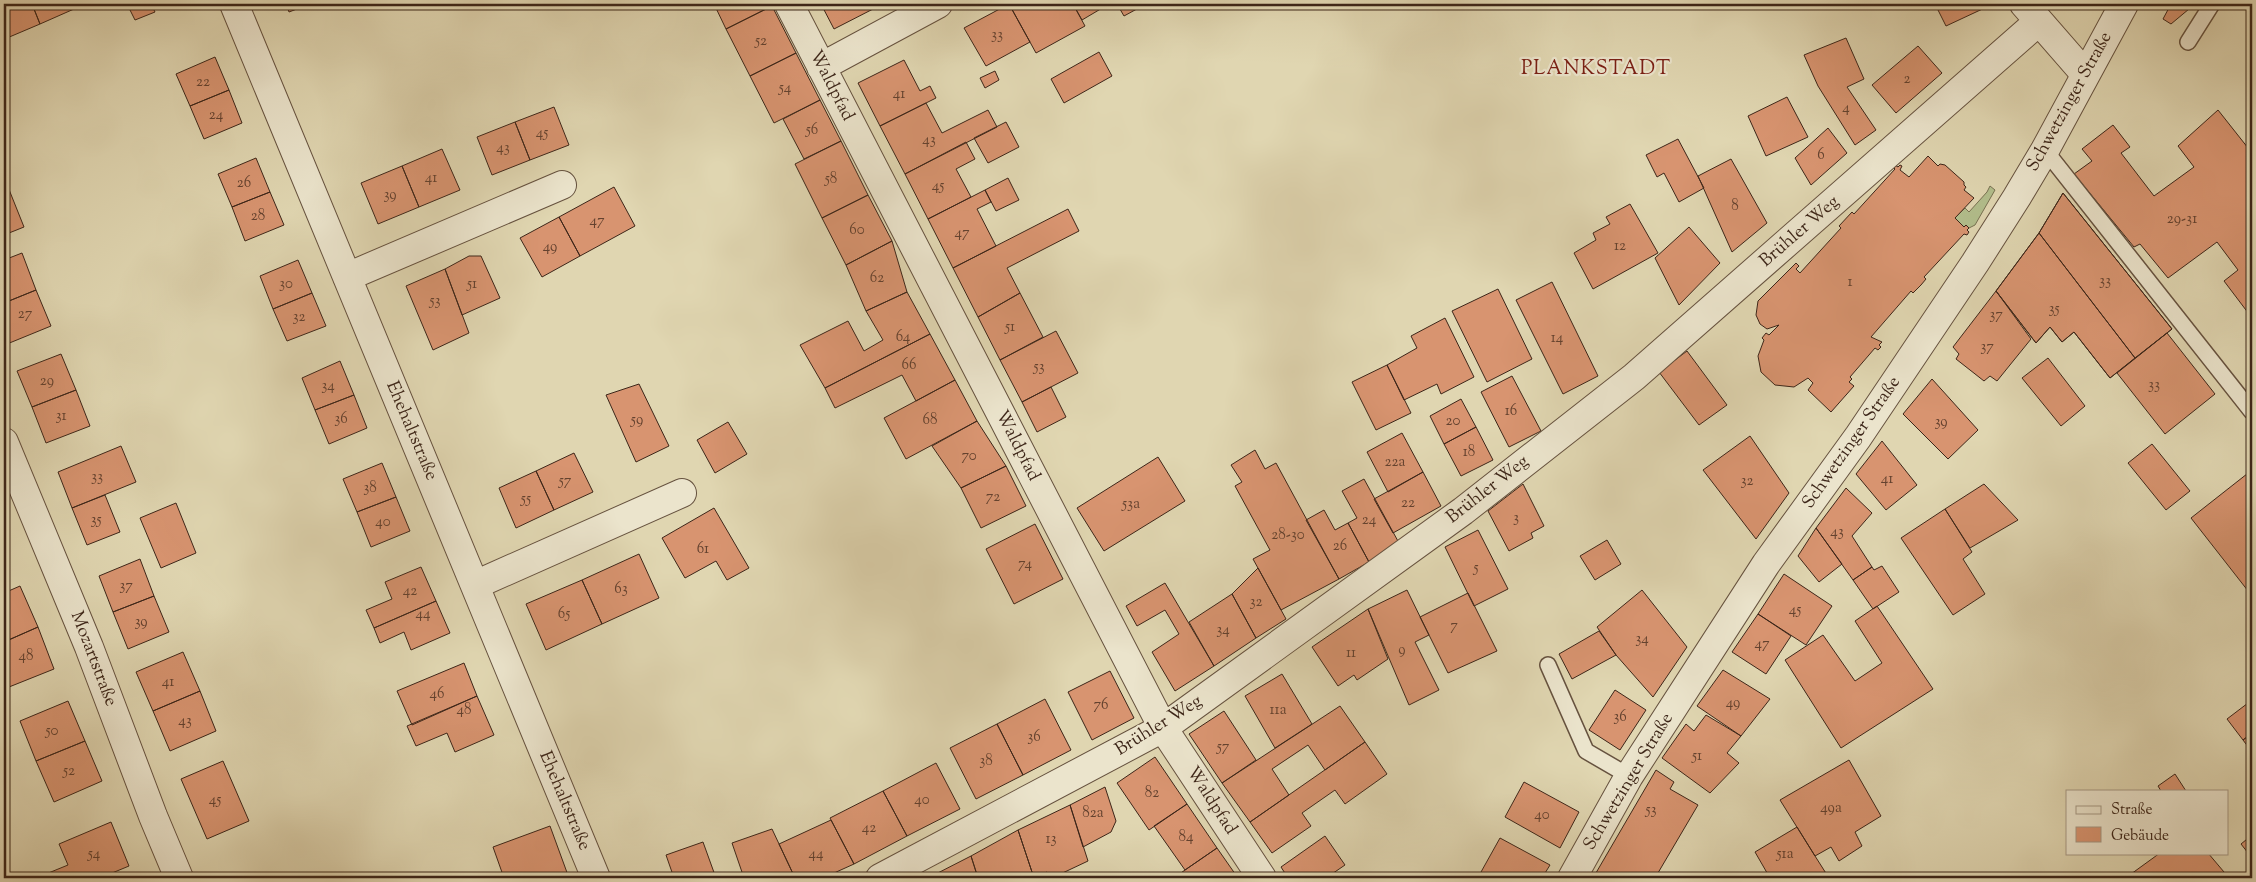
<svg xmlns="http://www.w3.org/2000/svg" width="2256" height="882" font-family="'Sorts Mill Goudy',serif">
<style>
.green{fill:#b2be8c;stroke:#787252}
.building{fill:#d89470;stroke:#3d2619}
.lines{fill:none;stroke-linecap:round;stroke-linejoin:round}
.service-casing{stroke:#66523f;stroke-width:18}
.minor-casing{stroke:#66523f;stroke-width:30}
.tertiary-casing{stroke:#66523f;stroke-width:30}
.service{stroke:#ebe4cc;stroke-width:15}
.minor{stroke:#ebe4cc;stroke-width:28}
.tertiary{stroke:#ebe4cc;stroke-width:28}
.labels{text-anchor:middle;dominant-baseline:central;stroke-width:4.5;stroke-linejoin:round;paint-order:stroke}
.number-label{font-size:15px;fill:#64422f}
.street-label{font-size:18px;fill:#3d2619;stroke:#ebe4cc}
.quarter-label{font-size:20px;letter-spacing:1px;fill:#7a1f14;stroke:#ebe4cc}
</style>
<rect width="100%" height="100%" fill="#e0d6b1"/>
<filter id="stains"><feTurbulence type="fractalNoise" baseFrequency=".004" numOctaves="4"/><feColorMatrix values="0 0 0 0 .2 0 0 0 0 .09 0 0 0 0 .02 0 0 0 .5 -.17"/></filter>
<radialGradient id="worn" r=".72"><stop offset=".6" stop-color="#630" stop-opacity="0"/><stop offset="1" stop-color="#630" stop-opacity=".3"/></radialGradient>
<path class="green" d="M1990 186 1995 190 1975 225 1969 228 1966 225 1964 227 1955 218 1965 208 1969 212 1987 192Z"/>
<path class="building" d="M4 4H32L40 24 7 38 4 31Z
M32 4H71L74 9 40 24Z
M127 4H151L155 12 135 20Z
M286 4H310L289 12Z
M714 4H771L772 6 726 29Z
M821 4H872L875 8 834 29Z
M1009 4H1073L1085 26 1036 53Z
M1009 4 1030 42 986 66 964 28Z
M1073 4H1109L1082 20Z
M1117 4H1146L1124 16Z
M1935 4H1991V5L1946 26Z
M2171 4H2195L2171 24 2163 19Z
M772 6 796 53 750 76 726 29Z
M1846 38 1864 79 1847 87 1876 130 1855 145 1818 86 1804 55Z
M1918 46 1942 73 1896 113 1872 85Z
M1099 52 1112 76 1064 103 1051 79Z
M796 53 820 100 774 123 750 76Z
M215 57 229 90 190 106 176 74Z
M904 60 920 91 930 86 936 98 880 126 858 83Z
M995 71 999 80 985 88 980 78Z
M229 90 242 123 204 139 190 106Z
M1787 97 1808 137 1766 156 1748 116Z
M820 100 841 141 804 159 783 119Z
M926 103 942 133 988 110 997 127 905 174 880 126Z
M554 107 569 145 530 160 515 122Z
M2218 110 2252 153V318L2224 281 2238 270 2217 242 2168 278 2140 244 2134 247 2074 174 2092 161 2082 149 2113 125 2130 147 2121 153 2154 196 2194 167 2178 146Z
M515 122 530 160 492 175 477 137Z
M1006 122 1019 147 988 163 974 138Z
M1828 128 1847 153 1811 185 1795 158Z
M1678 139 1704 188 1679 202 1664 173 1657 177 1646 155Z
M841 141 868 195 822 218 795 164Z
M966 142 975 159 956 169 971 197 928 219 905 174Z
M442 149 460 190 419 207 402 166Z
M1928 156 1938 166 1940 164 1945 165 1964 182V185L1966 187 1964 190 1974 198 1955 218 1964 227 1966 225 1969 228 1967 230 1969 232 1967 235 1964 234 1924 277 1926 279 1921 285 1913 293 1911 291 1871 337 1882 342 1879 345 1881 347 1878 350 1875 348 1850 377 1852 379 1849 382 1854 386 1831 412 1808 390 1813 383 1808 378 1794 387 1775 385 1761 372 1758 356 1764 340 1762 338 1766 333 1769 335 1779 325 1767 329 1760 324 1756 315 1758 301 1796 263 1799 266 1796 269 1800 273 1841 228 1839 226 1852 212 1854 214 1895 169 1893 167 1895 165 1898 167 1900 165 1902 166 1900 170 1909 177Z
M256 158 270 192 232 207 218 174Z
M1731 159 1767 223 1732 252 1698 176Z
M402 166 419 207 378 224 361 183Z
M1008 178 1019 200 996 211 985 190Z
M8 187 24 227 4 235V189Z
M614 187 635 226 580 256 559 217Z
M985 190 991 202 977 209 996 246 953 268 928 219Z
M270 192 284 225 245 241 232 207Z
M2063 193 2172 329 2135 358 2039 233Z
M2063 193 2172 329 2110 378 2074 332 2062 342 2050 327 2036 343 1996 291 2039 233Z
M868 195 892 241 846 265 822 218Z
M1630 204 1658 253 1593 289 1574 253 1596 240 1593 233 1610 224 1606 217Z
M1068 209 1079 231 1007 268 1020 293 978 317 953 268Z
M559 217 580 256 542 277 520 238Z
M1689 227 1720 263 1679 305 1655 258Z
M2039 233 2135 358 2110 378 2074 332 2062 342 2050 327 2036 343 1996 291Z
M892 241 907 292 866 311 846 265Z
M22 253 36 290 4 303V260Z
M469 256H481L500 298 462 315 445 269Z
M298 260 312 293 273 309 260 276Z
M445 269 469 333 433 350 406 286Z
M1552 282 1598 376 1563 394 1516 300Z
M1498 289 1532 359 1487 382 1452 311Z
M36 290 51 326 7 344 4 337V303Z
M1996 291 2031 339 1997 381 1990 376 1984 381 1956 359 1959 354 1953 347Z
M907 292 930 334 825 388 800 345 848 321 864 351 883 340 866 311Z
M312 293 326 326 287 341 273 309Z
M1020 293 1043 337 1000 360 978 317Z
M1445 318 1474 377 1441 394 1437 384 1404 400 1387 365 1417 348 1411 336Z
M1056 331 1078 373 1022 402 1000 360Z
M2167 333 2215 394 2165 434 2117 373Z
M930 334 955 380 916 401 902 375 835 408 825 388Z
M1687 351 1727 405 1699 425 1659 372Z
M61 354 76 390 32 407 17 371Z
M2048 358 2085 406 2061 426 2022 378Z
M340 361 354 395 315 410 302 378Z
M1387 365 1411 413 1376 430 1352 382Z
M1512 376 1541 431 1509 447 1481 392Z
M1932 379 1978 430 1948 459 1903 414Z
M955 380 977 421 906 459 884 418Z
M639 384 669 446 636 462 606 395Z
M1051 387 1066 417 1037 432 1022 402Z
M76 390 90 426 46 443 32 407Z
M354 395 367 428 329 444 315 410Z
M1461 399 1476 427 1444 444 1430 416Z
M977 421 1006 466 961 488 932 446Z
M728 422 747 454 715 473 697 440Z
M1476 427 1493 460 1461 476 1444 444Z
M1402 433 1423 472 1388 492 1367 452Z
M1750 436 1789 493 1756 539 1703 470Z
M1882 441 1917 485 1886 510 1856 474Z
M2152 444 2190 491 2166 510 2128 463Z
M121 446 136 482 72 508 58 472Z
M1255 450 1265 469 1276 463 1339 579 1281 610 1253 559 1270 550 1235 486 1242 482 1231 465Z
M574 453 593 492 554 510 536 471Z
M1158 457 1185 501 1104 551 1077 508Z
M382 463 396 497 357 512 343 479Z
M1006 466 1026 506 981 528 961 488Z
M2252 470V596L2191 518Z
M536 471 554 510 516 528 499 488Z
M1423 472 1441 506 1393 533 1374 499Z
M1364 479 1399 543 1369 562 1348 523 1357 518 1342 491Z
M1523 484 1544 526 1531 533 1533 538 1509 551 1488 511Z
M1984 484 2018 520 1970 548 1945 509Z
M1846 488 1872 513 1852 536 1872 567 1853 580 1816 528Z
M105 495 120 532 87 545 72 508Z
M396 497 410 531 371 547 357 512Z
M176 503 196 553 161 568 140 518Z
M714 508 749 568 727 580 716 561 685 578 662 538Z
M1945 509 1972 552 1963 559 1985 594 1953 615 1901 538Z
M1324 510 1335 530 1348 523 1369 562 1339 579 1306 520Z
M1035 524 1063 579 1014 604 986 549Z
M1816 528 1842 564 1819 582 1798 556Z
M1478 530 1508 589 1474 606 1445 547Z
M1607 540 1621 564 1595 580 1580 556Z
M639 554 659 598 602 624 582 580Z
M140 559 154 596 113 612 99 576Z
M1882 566 1899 592 1873 609 1853 580 1872 567 1874 570Z
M421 567 436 601 374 628 366 610 392 599 385 582Z
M1258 568 1286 619 1256 638 1232 594Z
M1784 574 1832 606 1806 645 1758 614Z
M582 580 602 624 546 650 526 604Z
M1165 583 1214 666 1175 691 1152 652 1179 634 1165 610 1137 626 1126 606Z
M20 586 38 627 4 642V593Z
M1407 590 1429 635 1415 642 1439 690 1409 705 1368 609Z
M1642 590 1687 647 1653 697 1616 655 1597 627Z
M1468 593 1497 651 1448 673 1420 617Z
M1232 594 1256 638 1214 666 1189 622Z
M154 596 169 632 128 649 113 612Z
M436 601 450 633 411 650 404 632 380 643 374 628Z
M1877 606 1933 689 1841 748 1785 660 1823 635 1855 681 1882 663 1855 621Z
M1368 609 1388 659 1357 680 1354 675 1338 686 1312 647Z
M1758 614 1791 636 1766 674 1732 652Z
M38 627 54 669 9 687 4 674V642Z
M1599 631 1616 655 1572 679 1559 654Z
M183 652 200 691 153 711 136 672Z
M464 663 477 696 412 725 397 691Z
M1723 670 1770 699 1741 736 1697 706Z
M1110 671 1134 718 1092 740 1068 692Z
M1282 674 1312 724 1275 748 1245 696Z
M1615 690 1646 710 1620 750 1589 730Z
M200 691 216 731 170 751 153 711Z
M477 696 494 735 455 752 447 733 416 746 407 726Z
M1045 699 1071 750 1023 775 997 724Z
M2252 700V733L2243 740 2227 719Z
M68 701 85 741 36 761 20 721Z
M1340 706 1365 742 1325 770 1308 745 1272 769 1289 795 1250 822 1222 783Z
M1224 711 1256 760 1222 783 1189 734Z
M1706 715 1741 736 1727 753 1739 763 1710 793 1662 758 1686 724 1694 731Z
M997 724 1023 775 976 799 950 748Z
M2252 733V752L2243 740Z
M85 741 102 781 54 802 36 761Z
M1365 742 1387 774 1345 804 1335 790 1302 813 1311 826 1272 853 1250 822Z
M1155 757 1187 804 1149 830 1117 783Z
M1849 760 1881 816 1855 832 1862 846 1839 861 1831 847 1815 856 1780 800Z
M223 761 249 821 207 839 181 779Z
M936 763 960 809 907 836 883 791Z
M1656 770 1674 782 1670 789 1698 805 1655 878H1593Z
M2175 774 2186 791H2161L2158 786Z
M1524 782 1579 812 1560 848 1505 817Z
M1105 787 1116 821 1111 832 1083 847 1070 805Z
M883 791 907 836 854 864 830 818Z
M1187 804 1217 848 1185 870 1154 826Z
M1070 805 1088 861 1052 878H1050L1047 872 1034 878 1018 830Z
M831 820 854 864 823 878H795L779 844Z
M111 822 129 866 100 878H42L41 876 68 865 59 844Z
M550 826 569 878H504L493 847Z
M1797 827 1815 856 1829 878H1770L1755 852Z
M772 829 795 878H744L732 843Z
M1018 830 1034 878H978L971 856Z
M2252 835V858L2241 844Z
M1325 836 1345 865 1326 878H1288L1281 867Z
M1500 838 1550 865 1542 878H1492L1481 872Z
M703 842 716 878H674L666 855Z
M1217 848 1238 878H1174L1185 870Z
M2160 853H2208L2224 872 2215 878H2134L2131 874Z
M971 856 978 878H928Z"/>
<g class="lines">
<defs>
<path id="service" d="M2188 42 2212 4
M2045 150 2252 412
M1548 665 1586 751 1629 776"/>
<path id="minor" d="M234 4 596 878
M789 4 1163 728 1262 878
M2024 4 2085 74
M821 67 938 4
M347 277 562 185
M4 442 89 647 153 816 179 878
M475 585 682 493
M880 878 1163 728 1463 511 1634 377 2038 22"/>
<path id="tertiary" d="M1572 878 1629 776 1766 564 1858 437 1975 263 2017 197 2045 150 2124 4"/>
</defs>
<use href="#service" class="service-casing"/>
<use href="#minor" class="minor-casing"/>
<use href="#tertiary" class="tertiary-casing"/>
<use href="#service" class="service"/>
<use href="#minor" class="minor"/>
<use href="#tertiary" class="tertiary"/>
</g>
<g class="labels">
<g class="number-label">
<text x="997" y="35">33</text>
<text x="761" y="41">52</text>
<text x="1907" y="79">2</text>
<text x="203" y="82">22</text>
<text x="785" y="88">54</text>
<text x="899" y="94">41</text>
<text x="1846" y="108">4</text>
<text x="216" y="115">24</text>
<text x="812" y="130">56</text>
<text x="542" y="133">45</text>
<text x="929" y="140">43</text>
<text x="503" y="148">43</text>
<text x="1821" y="155">6</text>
<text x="431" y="178">41</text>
<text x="831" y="179">58</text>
<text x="244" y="183">26</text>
<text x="938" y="186">45</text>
<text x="390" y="195">39</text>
<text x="1735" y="206">8</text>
<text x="258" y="216">28</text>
<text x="2182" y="219">29-31</text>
<text x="597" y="221">47</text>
<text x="857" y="230">60</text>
<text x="962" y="233">47</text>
<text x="1620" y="246">12</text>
<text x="550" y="247">49</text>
<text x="877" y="278">62</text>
<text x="2105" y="281">33</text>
<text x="1850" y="282">1</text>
<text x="286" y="284">30</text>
<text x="472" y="284">51</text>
<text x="435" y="301">53</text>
<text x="2054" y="309">35</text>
<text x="25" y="314">27</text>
<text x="1996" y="315">37</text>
<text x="299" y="317">32</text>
<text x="1010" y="327">51</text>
<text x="903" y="337">64</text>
<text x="1557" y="338">14</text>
<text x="1987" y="347">37</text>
<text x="909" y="365">66</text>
<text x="1039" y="367">53</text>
<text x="47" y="381">29</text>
<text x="2154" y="385">33</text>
<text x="328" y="386">34</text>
<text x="1511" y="411">16</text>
<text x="61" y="416">31</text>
<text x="341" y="419">36</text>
<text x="637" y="420">59</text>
<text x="930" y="420">68</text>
<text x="1453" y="421">20</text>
<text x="1941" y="422">39</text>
<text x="1469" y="452">18</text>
<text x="969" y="456">70</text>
<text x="1395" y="462">22a</text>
<text x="97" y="477">33</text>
<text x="1887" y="479">41</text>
<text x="565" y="481">57</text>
<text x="1747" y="481">32</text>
<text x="370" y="488">38</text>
<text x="993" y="497">72</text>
<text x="526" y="499">55</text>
<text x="1408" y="503">22</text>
<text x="1131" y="504">53a</text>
<text x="1516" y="518">3</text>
<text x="96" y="520">35</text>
<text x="1369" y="520">24</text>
<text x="383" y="522">40</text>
<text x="1837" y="532">43</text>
<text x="1288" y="535">28-30</text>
<text x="1340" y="546">26</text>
<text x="703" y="549">61</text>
<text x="1025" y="564">74</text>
<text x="1476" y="568">5</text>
<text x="126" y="586">37</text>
<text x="621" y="589">63</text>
<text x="410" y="591">42</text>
<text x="1256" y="602">32</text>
<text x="1795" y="610">45</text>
<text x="423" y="614">44</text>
<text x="564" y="614">65</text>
<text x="141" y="622">39</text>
<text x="1454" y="626">7</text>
<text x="1223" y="630">34</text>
<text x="1642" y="639">34</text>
<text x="1762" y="644">47</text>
<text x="1402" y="650">9</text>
<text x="1351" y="653">11</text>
<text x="26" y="656">48</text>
<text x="168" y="682">41</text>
<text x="437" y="694">46</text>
<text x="1733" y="703">49</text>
<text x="1101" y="705">76</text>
<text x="464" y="710">48</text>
<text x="1278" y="710">11a</text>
<text x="1620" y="717">36</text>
<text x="185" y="721">43</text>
<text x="52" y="731">50</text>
<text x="1034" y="737">36</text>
<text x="1223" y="747">57</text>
<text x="1697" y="756">51</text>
<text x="986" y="761">38</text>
<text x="69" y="771">52</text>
<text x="1152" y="793">82</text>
<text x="215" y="800">45</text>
<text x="922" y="800">40</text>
<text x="1831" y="808">49a</text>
<text x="1651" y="810">53</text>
<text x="1093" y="813">82a</text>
<text x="1542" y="815">40</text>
<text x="869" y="828">42</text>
<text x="1186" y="837">84</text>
<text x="1051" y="839">13</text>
<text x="94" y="854">54</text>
<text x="816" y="854">44</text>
<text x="1785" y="854">51a</text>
</g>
<g class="street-label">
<text transform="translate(831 86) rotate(63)">Waldpfad</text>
<text transform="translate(2070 102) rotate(-61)">Schwetzinger Straße</text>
<text transform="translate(1800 232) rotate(-41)">Brühler Weg</text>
<text transform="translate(411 431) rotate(67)">Ehehaltstraße</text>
<text transform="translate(1852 443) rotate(-55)">Schwetzinger Straße</text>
<text transform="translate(1017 446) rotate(63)">Waldpfad</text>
<text transform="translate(1488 490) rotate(-38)">Brühler Weg</text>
<text transform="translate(93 659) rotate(69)">Mozartstraße</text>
<text transform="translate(1159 726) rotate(-32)">Brühler Weg</text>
<text transform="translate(1629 782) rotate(-59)">Schwetzinger Straße</text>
<text transform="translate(564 801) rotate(67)">Ehehaltstraße</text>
<text transform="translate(1211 801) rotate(57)">Waldpfad</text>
</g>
<g class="quarter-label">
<text x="1596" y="69">PLANKSTADT</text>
</g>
</g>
<rect width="2256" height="882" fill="none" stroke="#e0d6b1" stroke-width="20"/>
<rect x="5" y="5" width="2246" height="872" fill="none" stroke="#3d2619" stroke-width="2.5"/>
<rect x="10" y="10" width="2236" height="862" fill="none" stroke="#3d2619"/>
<rect x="2066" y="790" width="162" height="65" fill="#ebe4cc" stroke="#a59884"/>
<rect x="2076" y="806" width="25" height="8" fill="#ebe4cc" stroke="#a59884"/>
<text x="2111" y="814" font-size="15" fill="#3d2619">Straße</text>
<rect x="2076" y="827" width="25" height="15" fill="#d89470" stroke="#a59884"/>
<text x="2111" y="840" font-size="15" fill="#3d2619">Gebäude</text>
<rect width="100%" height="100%" filter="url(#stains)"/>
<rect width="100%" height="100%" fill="url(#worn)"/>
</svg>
